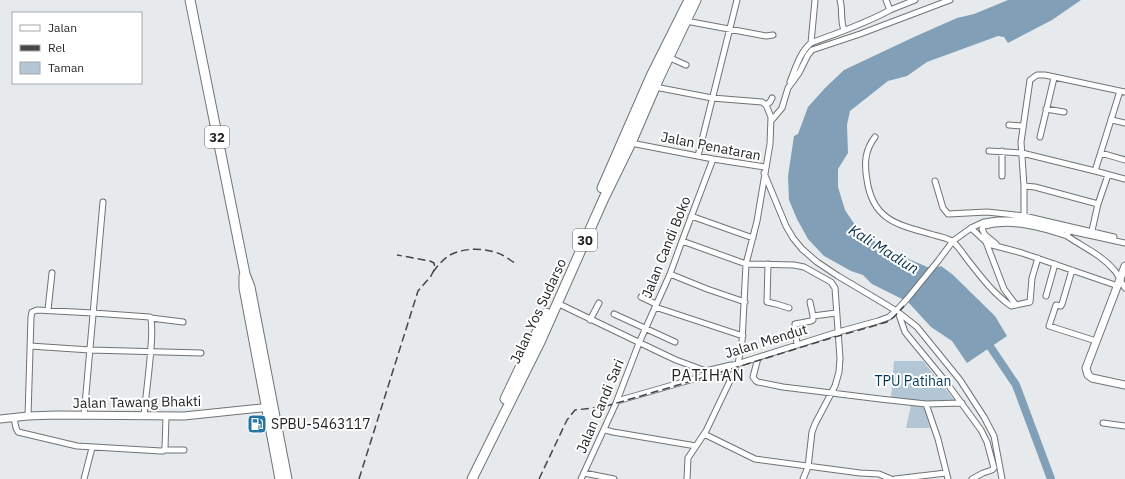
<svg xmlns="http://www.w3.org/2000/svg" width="1125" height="479" font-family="'IBM Plex Sans',sans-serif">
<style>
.green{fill:#b2c6d5}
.water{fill:#81a0b7}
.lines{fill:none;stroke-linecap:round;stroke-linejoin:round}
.river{stroke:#81a0b7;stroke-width:8}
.street-casing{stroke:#707375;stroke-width:7}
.secondary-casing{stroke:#707375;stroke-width:9}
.highway-casing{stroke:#707375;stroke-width:11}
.street{stroke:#fff;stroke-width:5}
.secondary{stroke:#fff;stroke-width:7}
.highway{stroke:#fff;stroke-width:9}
.rail{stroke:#444647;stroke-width:1.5;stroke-dasharray:8 4;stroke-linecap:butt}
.labels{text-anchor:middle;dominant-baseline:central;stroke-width:4;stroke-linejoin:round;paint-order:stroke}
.shield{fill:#fff;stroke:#666667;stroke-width:1}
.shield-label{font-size:13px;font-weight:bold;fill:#242526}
.street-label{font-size:14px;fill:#242526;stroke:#fff}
.park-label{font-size:14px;fill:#003959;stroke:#fff}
.poi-label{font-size:14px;fill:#242526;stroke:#fff;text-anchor:start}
.water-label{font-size:15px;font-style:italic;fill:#09314a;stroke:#fff}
.quarter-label{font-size:16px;letter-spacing:1px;fill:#242526;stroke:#fff}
</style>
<rect width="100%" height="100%" fill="#e6eaec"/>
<path class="green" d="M894 361H923L956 402 934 404 891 398Z
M911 405 924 406 930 428H906Z"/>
<path class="water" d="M1008 0H1081L1052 20 1008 43 1004 37 998 36 927 62 907 76 888 81 850 111 847 125 848 153 838 169V187L845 210 855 225 874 241 904 257 932 269 941 266 952 274 995 316 1007 336 967 363 952 341 931 327 908 302 872 284 863 275 851 271 824 256 808 239 797 219 789 200 788 176 794 136 798 134 808 107 825 88 844 70 914 37 957 18 974 14Z"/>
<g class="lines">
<path class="river" d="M985 339 1016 385 1051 479"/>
<defs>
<path id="street" d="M840 0C843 10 840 20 844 30
M890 10 915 0
M686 21 766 36 773 35
M811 43 815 0
M668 57 686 65
M790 82C795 69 800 52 811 43 837 33 865 24 890 10L886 0
M655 87 712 98 762 102 766 105 771 117 770 144 757 221 746 264 742 342 738 364 706 431 688 458 687 479
M1120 91 1095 171 1125 179
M766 105 770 102 772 98
M1046 109 1064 112
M1112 120 1125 123
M771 121 782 108 788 88 799 73 808 55 812 50 860 34 950 0
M1009 125 1022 126
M875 137C865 150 864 163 867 180 873 222 900 225 934 235 940 237 950 238 954 243 959 247 963 254 967 259 981 277 993 293 1011 306L1030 302 1032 278 1038 258
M1040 137 1054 78
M631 143 713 159 765 167
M989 151 1022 153 1095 171
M1101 153 1125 160
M698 156 737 0
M764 173 786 226 793 238 802 249 817 262 838 276 880 301 898 312 905 332 909 337 946 382 981 430 987 442 994 468 992 470 983 473 972 479
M1002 176V151
M935 181 943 208 948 214 987 212 1024 216 1114 237
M1024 186 1035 187 1098 204
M691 216 753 238
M1024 216V186L1021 142 1030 80 1037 75H1045L1125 92
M971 228 986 242 992 245 1022 253 1118 286
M1068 233 1067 236C1083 247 1102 255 1115 271 1119 276 1121 282 1125 288
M1091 235 1098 204 1108 175
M682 241 746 264 794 265 804 267 831 282 835 288 840 358 839 372 835 386 815 424 812 432 808 467 803 479
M986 242 1004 289 1016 305
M996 244 985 235 982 229 984 226C1011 219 1041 227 1067 236
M768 264 767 302 776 304 789 308
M1072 270 1062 304 1061 306 1056 305 1049 326 1096 341
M670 274 707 289 745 302
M1046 296 1055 264
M641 297 656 304
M810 302 813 316 836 313
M557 303 659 352 676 360 706 371 731 365H734L838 332 878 321 889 317 896 311 907 299 938 261 953 241 971 228 984 222 998 220H1020L1125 243
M655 307 743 336
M48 310 52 273
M898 312 917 327 960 380 984 417 994 436 1002 479
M614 314 675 342
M151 318 183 322
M590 320 599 303
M797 345 795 324 811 321 813 320V316
M30 346 90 350 201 353
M758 358 753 377 756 381 758 382 783 387 880 399 926 404 962 403
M617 401 732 368 734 366
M926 404 938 439 948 479
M28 416 31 317 32 312 37 310 93 313 150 317C156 327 145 399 144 416
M84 416 103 202
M14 418 16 428 18 432 77 446 161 451H163L165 448 166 417
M1103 423 1125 426
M605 430 613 432 696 446
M704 434 755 459 860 473 879 474 891 479
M165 450H184
M584 473 614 479
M84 479 92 448
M581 479 616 403 639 343 670 274 682 241 713 159
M895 479 946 473"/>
<path id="secondary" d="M1125 266 1086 368 1088 375 1092 378 1125 385
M0 419 28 416 56 415 184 416 271 407"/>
<path id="highway" d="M190 0 245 274 250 287 287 479
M602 188 651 76 689 0
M244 276V288L280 479
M505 399 546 313
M472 479 541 340 604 198 631 143 659 78 696 0"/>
</defs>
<use href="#street" class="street-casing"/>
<use href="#secondary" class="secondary-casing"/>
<use href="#highway" class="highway-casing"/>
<use href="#street" class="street"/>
<use href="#secondary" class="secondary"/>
<use href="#highway" class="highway"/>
<path class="rail" d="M433 272C438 265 444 258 452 254 466 247 491 248 504 256 508 258 511 261 515 263
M359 479 418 291 431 276 435 268 434 263 430 261 397 255
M539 479 567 420 575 410 603 407 692 381 828 339 887 322 894 317 904 306"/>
</g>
<defs>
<symbol id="fuel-square" viewBox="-11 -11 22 22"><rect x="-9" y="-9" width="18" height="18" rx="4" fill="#2474a5" stroke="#fff"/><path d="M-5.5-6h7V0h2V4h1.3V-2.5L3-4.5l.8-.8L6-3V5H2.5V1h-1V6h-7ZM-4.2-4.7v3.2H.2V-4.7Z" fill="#fff"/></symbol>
</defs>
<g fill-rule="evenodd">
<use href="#fuel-square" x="246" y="413" width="22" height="22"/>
</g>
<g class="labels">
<g class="shield">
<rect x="205" y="126" width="24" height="22" rx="3"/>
<rect x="573" y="229" width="24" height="22" rx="3"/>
</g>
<g class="shield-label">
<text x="217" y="137">32</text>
<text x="585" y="240">30</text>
</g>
<g class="street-label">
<text transform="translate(711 146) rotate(11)">Jalan Penataran</text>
<text transform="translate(666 247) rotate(-68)">Jalan Candi Boko</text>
<text transform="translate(538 311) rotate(-65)">Jalan Yos Sudarso</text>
<text transform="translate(766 341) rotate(-17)">Jalan Mendut</text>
<text transform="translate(137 402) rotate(-1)">Jalan Tawang Bhakti</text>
<text transform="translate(600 406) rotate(-67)">Jalan Candi Sari</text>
</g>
<g class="park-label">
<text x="913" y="381">TPU Patihan</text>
</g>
<g class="poi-label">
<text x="271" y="424">SPBU-5463117</text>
</g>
<g class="water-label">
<text transform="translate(884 249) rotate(32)">Kali Madiun</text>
</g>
<g class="quarter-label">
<text x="708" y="375">PATIHAN</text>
</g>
</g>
<rect x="12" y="12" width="130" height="72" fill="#ffffff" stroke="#a7a8a8"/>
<rect x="20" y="25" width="20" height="6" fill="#ffffff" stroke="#a7a8a8"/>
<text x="48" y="32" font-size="12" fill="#242526">Jalan</text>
<rect x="20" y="45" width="20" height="6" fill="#444647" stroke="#a7a8a8"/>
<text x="48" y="52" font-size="12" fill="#242526">Rel</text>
<rect x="20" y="62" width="20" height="12" fill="#b2c6d5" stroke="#a7a8a8"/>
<text x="48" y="72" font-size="12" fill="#242526">Taman</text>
</svg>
